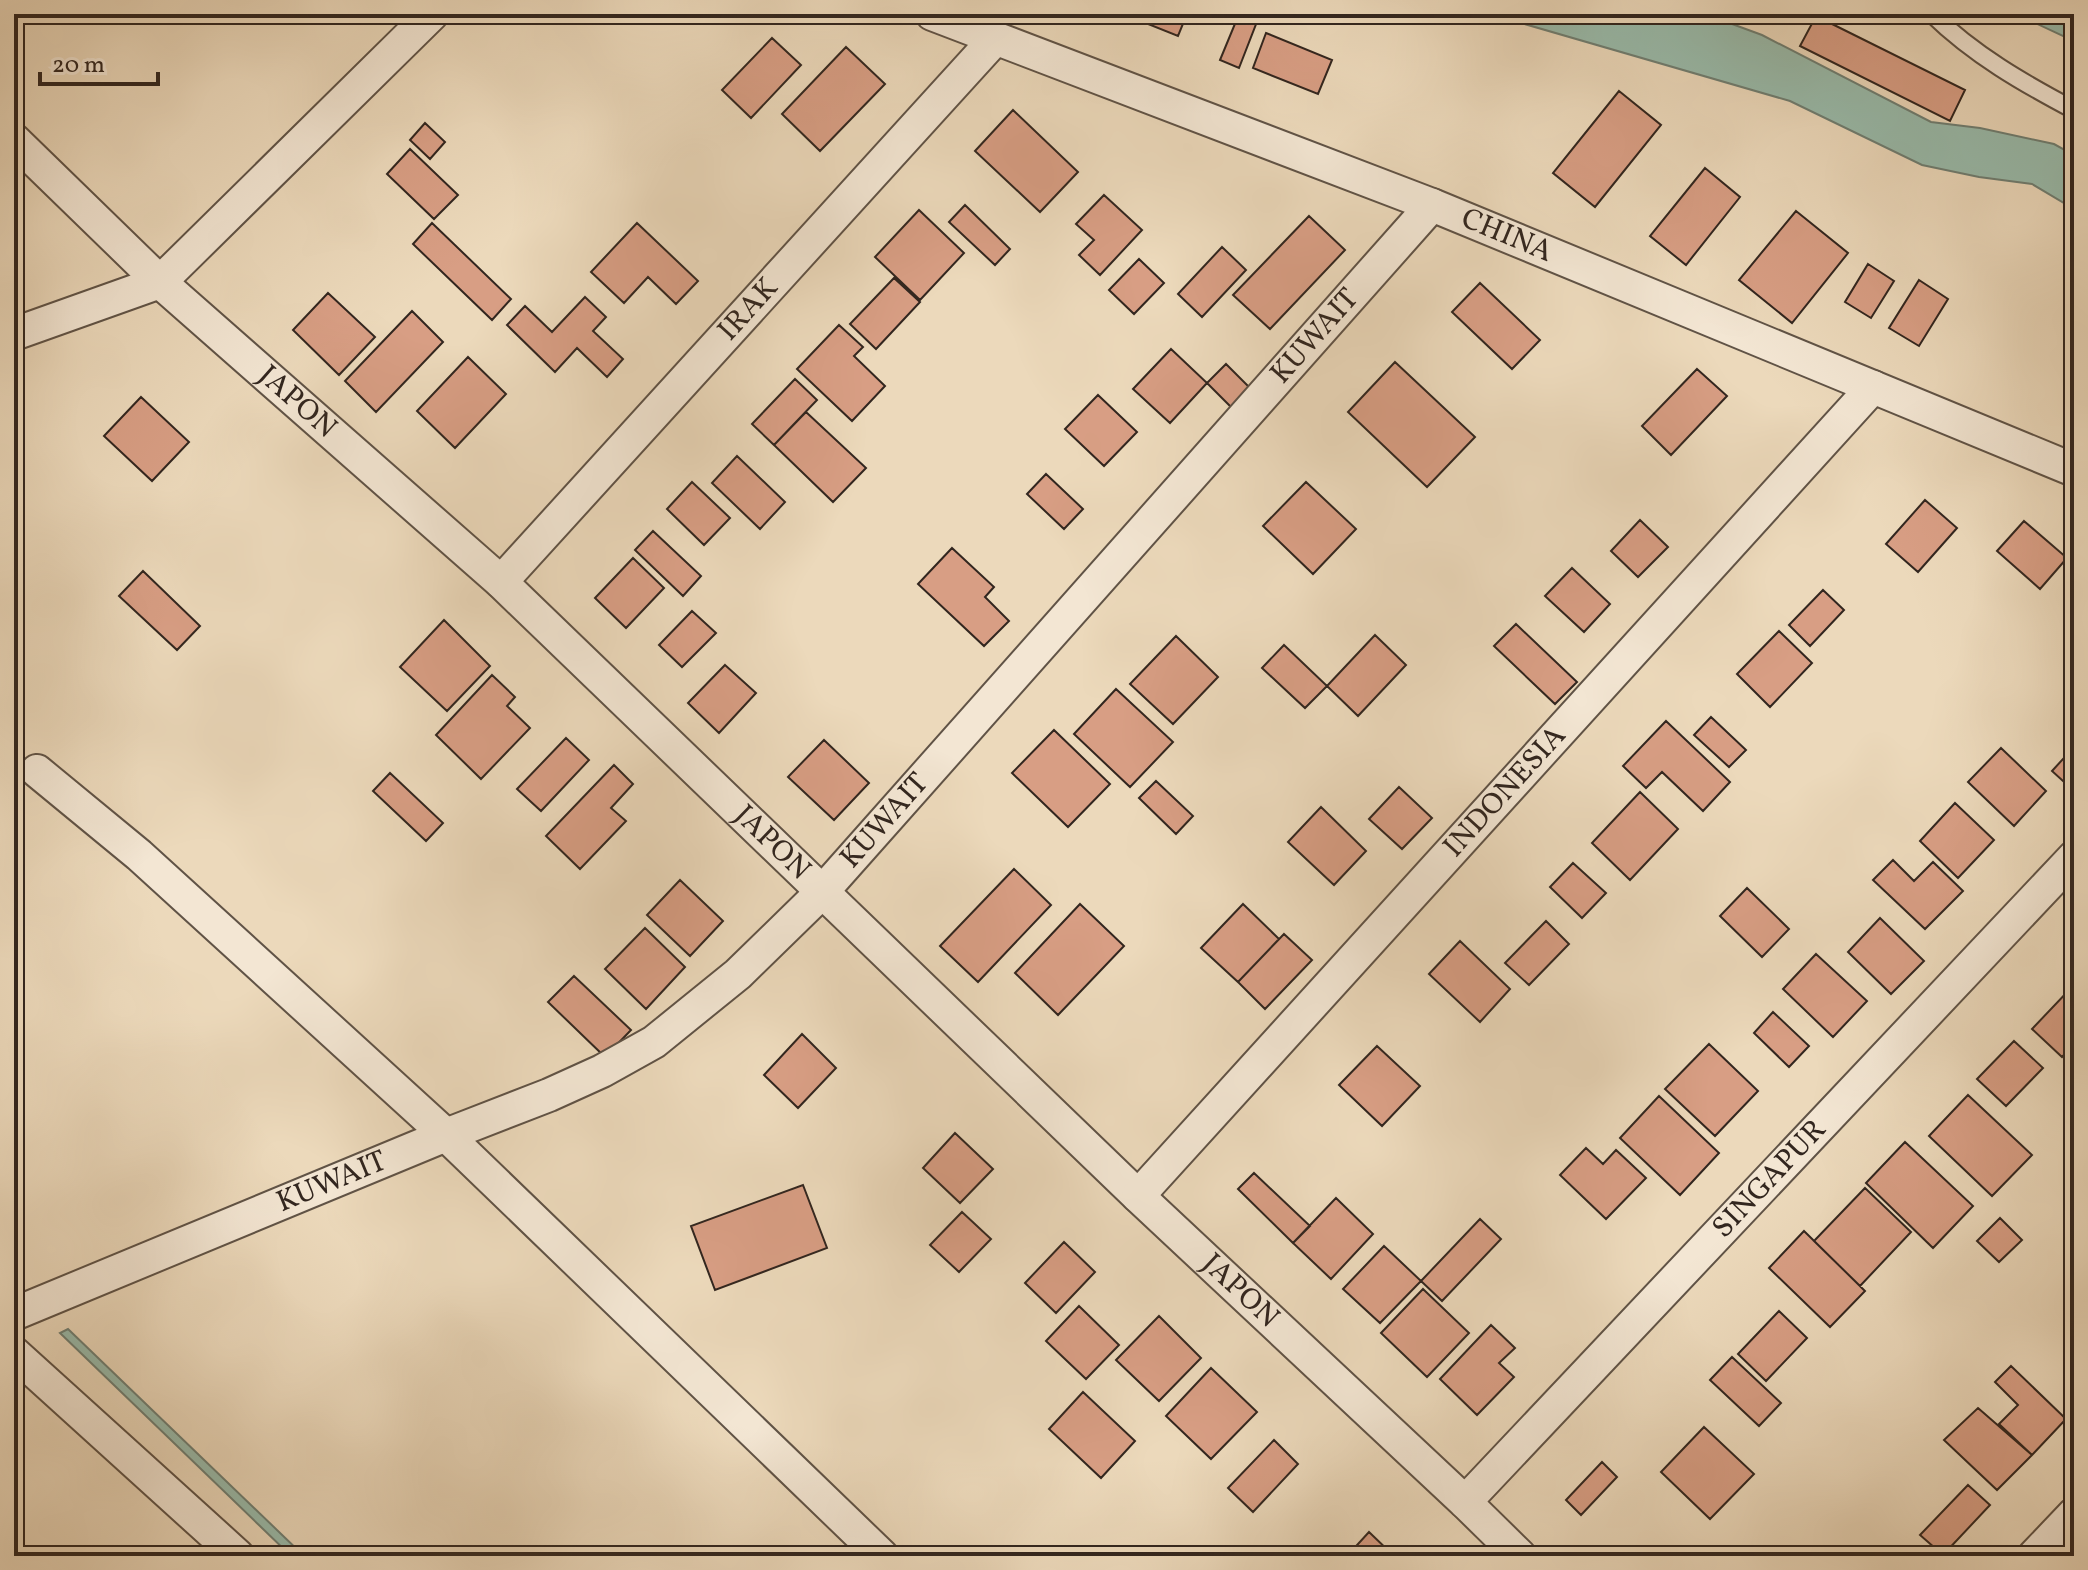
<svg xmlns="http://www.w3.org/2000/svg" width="2088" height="1570" font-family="Vollkorn,serif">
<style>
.water{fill:#99bbab;stroke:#707f73;stroke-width:2}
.building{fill:#d89e84;stroke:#32261f;stroke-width:2}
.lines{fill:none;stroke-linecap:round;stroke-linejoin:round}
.lane-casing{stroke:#605346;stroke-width:20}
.street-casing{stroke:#605346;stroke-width:36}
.lane{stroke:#f3e6d3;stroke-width:16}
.street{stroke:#f3e6d3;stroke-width:32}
.labels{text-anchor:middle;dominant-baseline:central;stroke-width:6;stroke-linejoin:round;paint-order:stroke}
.street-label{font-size:30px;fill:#32261f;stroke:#f3e6d3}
</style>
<rect width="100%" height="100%" fill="#ecd9bb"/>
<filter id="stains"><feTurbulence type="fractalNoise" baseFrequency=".0025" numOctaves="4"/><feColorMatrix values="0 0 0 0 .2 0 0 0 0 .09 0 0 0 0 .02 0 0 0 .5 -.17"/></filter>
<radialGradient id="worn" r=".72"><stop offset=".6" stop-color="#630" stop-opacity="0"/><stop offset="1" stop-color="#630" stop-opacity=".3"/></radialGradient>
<path class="water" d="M1490 14H1705L1762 35 1931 122 1980 128 2054 144 2074 155V209L2032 184 1979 177 1922 165 1790 101Z
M2016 14H2074L2065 37Z
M68 1329 304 1556H291L60 1333Z"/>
<path class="building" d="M1135 14H1187L1178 36 1133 18Z
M1239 14H1245L1258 19 1239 68 1220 60Z
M1816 16 1965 90 1950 121 1800 46Z
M1266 33 1332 60 1318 94 1253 68Z
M772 38 801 65 751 118 722 90Z
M846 47 885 84 820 151 782 114Z
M1619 91 1661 125 1595 207 1553 173Z
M1013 110 1078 172 1040 212 975 151Z
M425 123 445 142 430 159 410 140Z
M410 149 458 195 434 219 387 174Z
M1705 168 1740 197 1686 265 1650 236Z
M1104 195 1142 230 1100 275 1079 255 1094 240 1076 224Z
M965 205 1010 249 995 265 949 222Z
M919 210 964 253 920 300 875 257Z
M1796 211 1848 253 1792 323 1739 280Z
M1309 216 1345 250 1270 329 1233 295Z
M432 223 511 299 492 320 413 244Z
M637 223 698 281 676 304 648 277 624 303 591 272Z
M1222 247 1246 270 1202 317 1178 294Z
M1139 259 1164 283 1134 314 1109 290Z
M1868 264 1894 281 1871 318 1845 302Z
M894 278 920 302 876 349 850 324Z
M1919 280 1948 299 1919 346 1889 328Z
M1480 283 1540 340 1512 369 1452 312Z
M328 293 375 337 339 375 293 330Z
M585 297 606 317 593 331 623 359 607 377 577 348 555 372 507 325 525 306 552 332Z
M412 311 443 342 376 412 345 381Z
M839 325 863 347 854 356 885 386 852 421 797 369Z
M1171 349 1207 383 1170 423 1133 389Z
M468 357 506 394 455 448 417 411Z
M1395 362 1475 437 1427 487 1348 412Z
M1226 364 1250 388 1231 407 1207 383Z
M1697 369 1727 396 1671 455 1642 426Z
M795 379 817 400 774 445 752 424Z
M1098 395 1137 432 1104 466 1065 429Z
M141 397 189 442 152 481 104 436Z
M806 412 866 468 833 502 774 445Z
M737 456 785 502 760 529 712 483Z
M1046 474 1083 509 1064 529 1027 494Z
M692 482 730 518 704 545 667 509Z
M1306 482 1356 529 1313 574 1263 526Z
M1925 500 1957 528 1918 572 1886 544Z
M1640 520 1668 547 1638 577 1611 551Z
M2024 521 2067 558 2040 589 1997 551Z
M653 531 701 576 683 596 635 550Z
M952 548 994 587 985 597 1009 621 984 646 918 584Z
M633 558 664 588 626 628 595 598Z
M1572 568 1610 604 1584 632 1545 596Z
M143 571 200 626 177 650 119 596Z
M1823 590 1844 610 1810 646 1789 625Z
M692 611 716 633 682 667 659 645Z
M444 620 490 666 447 711 400 667Z
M1516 624 1577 682 1555 704 1494 646Z
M1779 631 1812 663 1770 707 1737 674Z
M1375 635 1406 665 1358 716 1327 686Z
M1176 636 1218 677 1173 724 1130 684Z
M1284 645 1327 686 1305 708 1262 668Z
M725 665 756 693 719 733 688 703Z
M492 675 515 697 507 706 530 728 481 779 436 735Z
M1116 689 1173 742 1130 787 1074 734Z
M1711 717 1746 750 1729 767 1694 735Z
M1666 721 1730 782 1703 811 1662 772 1646 788 1623 766Z
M1054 730 1110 784 1068 827 1012 773Z
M566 738 589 760 541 811 517 789Z
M824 740 869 783 834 820 788 777Z
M2074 747V791L2052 771Z
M2001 748 2046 791 2014 826 1968 782Z
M614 765 633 784 611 808 626 821 580 869 546 836Z
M390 773 443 823 426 841 373 791Z
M1156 781 1193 816 1176 834 1139 798Z
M1399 787 1432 818 1402 849 1369 819Z
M1640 792 1678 829 1630 880 1592 843Z
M1955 803 1994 840 1958 878 1920 841Z
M1321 807 1366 851 1334 885 1288 842Z
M1893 860 1914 881 1933 862 1963 891 1925 929 1873 880Z
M1573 863 1606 893 1582 918 1550 887Z
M1014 869 1051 905 978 982 940 946Z
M680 880 723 921 690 956 647 915Z
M1747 888 1789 929 1762 957 1720 916Z
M1080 904 1124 946 1058 1015 1015 973Z
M1243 904 1279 939 1238 982 1201 948Z
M1880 918 1924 961 1891 994 1848 952Z
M1546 921 1569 944 1529 985 1505 963Z
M645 928 685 967 646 1009 605 969Z
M1284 934 1312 960 1265 1009 1238 982Z
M1460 941 1510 989 1480 1022 1429 974Z
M1816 954 1867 1001 1833 1037 1783 989Z
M574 976 631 1030 605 1057 548 1002Z
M2071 988 2074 991V1044L2062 1057 2032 1029Z
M1773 1012 1809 1046 1789 1067 1754 1033Z
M802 1034 836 1068 798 1108 764 1075Z
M2014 1041 2043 1068 2006 1106 1977 1079Z
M1709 1044 1758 1091 1715 1136 1665 1089Z
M1377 1046 1420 1086 1382 1126 1339 1085Z
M1968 1095 2032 1155 1992 1196 1929 1136Z
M1659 1096 1719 1153 1680 1195 1620 1138Z
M955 1133 993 1169 960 1203 923 1168Z
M1905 1142 1973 1206 1933 1248 1866 1183Z
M1586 1148 1603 1164 1616 1150 1646 1178 1606 1219 1560 1175Z
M1254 1173 1310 1226 1293 1243 1238 1189Z
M803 1185 827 1248 715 1290 691 1226Z
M1865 1188 1911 1232 1860 1286 1814 1241Z
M1336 1198 1373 1234 1331 1279 1293 1243Z
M962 1212 991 1239 959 1272 930 1245Z
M2000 1218 2022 1240 1999 1262 1977 1241Z
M1480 1219 1501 1239 1442 1301 1421 1281Z
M1804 1231 1865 1291 1830 1327 1769 1268Z
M1064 1242 1095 1272 1056 1313 1025 1283Z
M1384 1246 1421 1281 1380 1323 1343 1289Z
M1423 1289 1469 1333 1427 1377 1381 1333Z
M1079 1306 1119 1345 1086 1379 1046 1341Z
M1779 1311 1807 1338 1766 1381 1738 1354Z
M1159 1316 1201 1358 1159 1401 1116 1360Z
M1491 1325 1515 1348 1499 1363 1514 1377 1477 1415 1440 1379Z
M1732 1357 1781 1403 1759 1426 1710 1380Z
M2011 1366 2066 1419 2032 1455 1999 1424 2018 1405 1995 1382Z
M1211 1368 1257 1412 1211 1459 1166 1416Z
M1083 1392 1135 1441 1101 1478 1049 1429Z
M1978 1408 2032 1455 1997 1490 1944 1440Z
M1704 1427 1754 1474 1710 1519 1661 1472Z
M1274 1440 1298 1464 1253 1512 1228 1488Z
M1602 1462 1617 1477 1581 1515 1566 1500Z
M1968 1485 1990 1505 1943 1555 1920 1535Z
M1369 1532 1394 1556H1347Z"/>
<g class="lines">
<defs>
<path id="lane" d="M1932 14C1974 55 2023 83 2074 110"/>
<g id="street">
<path id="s1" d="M932 14 1432 205 2074 470"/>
<path id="s2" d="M14 140 160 282 501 582 1138 1196 1465 1502 1520 1556"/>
<path d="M14 334 160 282 432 14"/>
<path id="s3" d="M501 582 995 39"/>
<path d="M37 771 139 855 446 1135 882 1556"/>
<path id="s4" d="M1138 1196 1873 387"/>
<path id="s5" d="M14 1314 446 1135 549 1095 602 1071 654 1042 738 974 822 892 1432 205"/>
<path d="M14 1353 238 1556"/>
<path id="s6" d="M1465 1502 2074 857"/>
<path d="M2034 1556 2074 1514"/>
</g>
</defs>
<use href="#lane" class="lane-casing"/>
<use href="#street" class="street-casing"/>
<use href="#lane" class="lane"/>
<use href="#street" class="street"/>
</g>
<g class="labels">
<g class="street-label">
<text stroke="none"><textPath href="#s1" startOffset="616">CHINA</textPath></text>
<text stroke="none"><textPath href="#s3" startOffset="368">IRAK</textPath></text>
<text stroke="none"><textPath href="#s5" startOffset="1664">KUWAIT</textPath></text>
<text stroke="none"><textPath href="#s2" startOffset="386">JAPON</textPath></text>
<text stroke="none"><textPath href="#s4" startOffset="546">INDONESIA</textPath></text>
<text stroke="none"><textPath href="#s5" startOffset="1016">KUWAIT</textPath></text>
<text stroke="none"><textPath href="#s2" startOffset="1034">JAPON</textPath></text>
<text stroke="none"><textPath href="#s6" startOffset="444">SINGAPUR</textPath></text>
<text stroke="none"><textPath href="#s5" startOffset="344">KUWAIT</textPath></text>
<text stroke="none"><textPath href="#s2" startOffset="1682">JAPON</textPath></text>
</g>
</g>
<rect width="2088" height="1570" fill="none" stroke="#ecd9bb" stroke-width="48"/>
<rect x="16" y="16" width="2056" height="1538" fill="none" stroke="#32261f" stroke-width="4"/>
<rect x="24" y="24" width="2040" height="1522" fill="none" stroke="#32261f" stroke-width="2"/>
<path d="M40 72v12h118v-12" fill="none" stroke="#32261f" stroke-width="4"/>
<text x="52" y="72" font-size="24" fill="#32261f" stroke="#f3e6d3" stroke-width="6" paint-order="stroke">20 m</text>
<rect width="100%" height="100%" filter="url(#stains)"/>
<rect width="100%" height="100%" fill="url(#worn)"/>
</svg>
